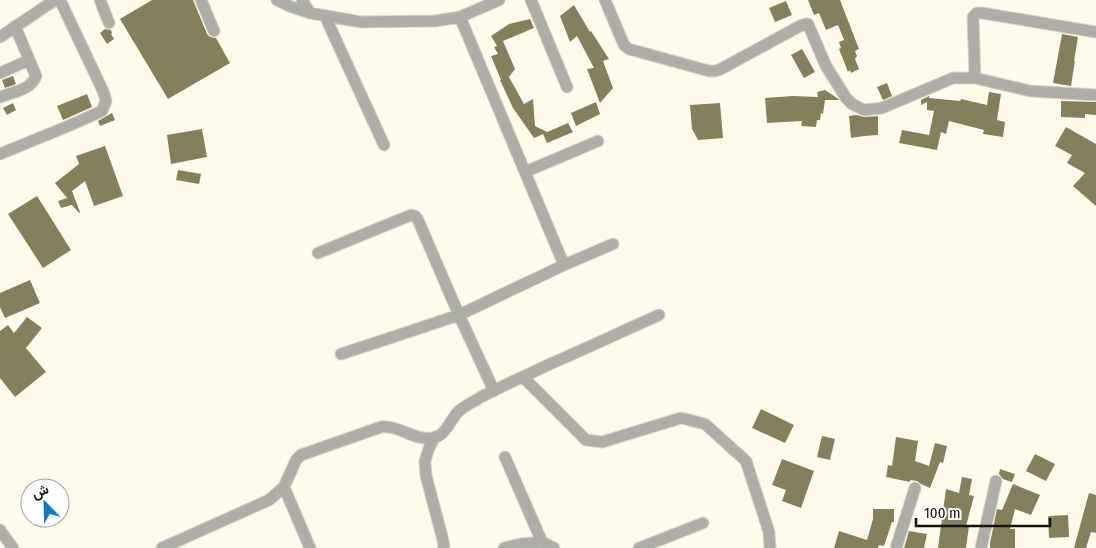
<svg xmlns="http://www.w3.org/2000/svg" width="1096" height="548" font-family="'Fira Sans Condensed',Vazirmatn,sans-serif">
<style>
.building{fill:#867f5c}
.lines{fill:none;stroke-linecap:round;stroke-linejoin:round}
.minor-casing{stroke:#d9d6c8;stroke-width:13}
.minor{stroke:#aeada7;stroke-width:11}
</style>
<rect width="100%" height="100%" fill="#fefbec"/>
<path class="building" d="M152 0H193L207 34 210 37 216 38 230 63 168 99 120 19Z
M808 0H840L859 49 855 51 857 56 855 59 859 69 851 73 850 70 848 72 839 49 841 48 839 42 844 40 838 25 826 30 819 13 814 15Z
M786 1 792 15 775 22 769 8Z
M574 5 590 32 591 31 609 59 603 61 613 88 600 103 587 69 594 68 577 36 570 42 560 16Z
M530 19 534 28 503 41 515 69 509 77 524 104 533 99 535 126 547 132 545 133 568 123 573 132 547 143 543 134 534 138 513 108 500 80H501L491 56 498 54 494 47 497 46 491 36 509 24Z
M105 29 111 30 112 33 111 34 114 39 107 44 100 33Z
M1062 34 1078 37 1074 61H1075L1071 86 1053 83Z
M802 49 815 72 804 78 791 55Z
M13 76 16 84 5 88 2 80Z
M887 83 892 96 883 100 877 87Z
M825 90 837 98 839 100H825L823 114 821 113 820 120H817L816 127 801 126 802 121 767 123 765 98 793 96 818 97 817 92Z
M989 92 1001 94 997 120 1005 122 1003 137 983 134 984 130 949 121 946 134 941 132 937 150 899 143 902 130 929 135 934 111 927 110V102L921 105V100L929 96V98L960 101 961 99 987 105Z
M87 94 92 107 63 120 57 106Z
M1061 101 1096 102V115L1085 114V118L1061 117Z
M596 102 600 114 576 126 571 113Z
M13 103 16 110 7 115 3 108Z
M720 103 723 138 698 140 692 129 690 105Z
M112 113 115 120 100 126 98 121Z
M857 115 864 117 878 116V135L864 136 851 138 849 116Z
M1066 127 1096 144V206L1073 186 1085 173 1067 163 1072 155 1055 146Z
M202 129 207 157 171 164 167 135Z
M105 146 123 196 94 206 85 181 72 191 80 212 79 213 72 205 61 208 58 201 67 198 55 183 79 164 76 156Z
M178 170 201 174 199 184 176 180Z
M37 196 71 250 43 268 8 214Z
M30 280 40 303 5 318 0 307V293Z
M27 317 42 328 26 348 46 372 15 397 0 378V331L8 325 14 333Z
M761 409 794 425 785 443 752 428Z
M822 436 835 439 830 460 817 457Z
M896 437 918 441 915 461 929 466 935 443 947 446 943 463 940 462 930 488 921 484 917 481 910 480V482L886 477 888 465 892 466Z
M1035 454 1055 464 1046 481 1026 471Z
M782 459 814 471 801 508 782 501 786 490 772 485Z
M1000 469 1015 474 1012 482 1003 479 999 474Z
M962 477 972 479 969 495 974 496 966 526H969L966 548H938L946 489 959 493Z
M1013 484 1040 495 1031 515 1015 509 1010 529H1015V548H990V543L997 509 1002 510Z
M1089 493 1096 495V533L1091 532 1086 548H1074Z
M873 509H894V522H892L884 546 879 545 878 548H834L839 531 867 540 873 519Z
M1068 515 1069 537 1049 538 1048 516Z
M909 531 927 534 924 548H904Z"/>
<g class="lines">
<defs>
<path id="minor" d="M100 0 109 23
M201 0 214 31
M277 0 289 6 310 13 361 22 435 21 460 17 499 0
M302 0 310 13
M531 0 567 87
M605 0 624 45 629 49 709 71H714L719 70 800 26 806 24H808L826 66 846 98 852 104 864 110 882 108 953 78H975L1030 91 1096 95
M325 16 384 145
M460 17 564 265
M0 37 55 0
M0 73 29 60
M975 78 973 17 977 13H982L1096 32
M0 97C13 92 31 90 36 76L15 26
M0 154 66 127 102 111 106 101 103 91 60 0
M525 172 598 141
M318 253 411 215 415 216 418 220 459 315 494 391
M341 354 393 337 459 315 564 265 613 244
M523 377 586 440 602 442 681 418 705 424 746 461 769 532 770 548
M434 438 429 448 425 461 426 476 443 540 444 548
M505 457 542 542
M284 487 310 548
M0 530 13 548
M162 548 269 500 284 487 296 460 301 455 381 427C399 425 415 441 432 438 446 436 450 420 458 412 465 405 474 402 481 397 504 385 527 375 550 364 587 348 623 331 659 315
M504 548 520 544 542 542 554 548
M639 548 703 523
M896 548 915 488
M981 548 996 481"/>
</defs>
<use href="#minor" class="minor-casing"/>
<use href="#minor" class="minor"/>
</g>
<g transform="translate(45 503) rotate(337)"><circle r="24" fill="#ffffff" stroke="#a1a19f"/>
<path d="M0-4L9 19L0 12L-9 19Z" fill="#1079c4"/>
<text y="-8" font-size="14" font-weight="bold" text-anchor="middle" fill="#14130e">ش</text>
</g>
<path d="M916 518v8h134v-8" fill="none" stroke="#14130e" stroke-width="2.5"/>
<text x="924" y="518" font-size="15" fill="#14130e" stroke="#ffffff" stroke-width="4" paint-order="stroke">100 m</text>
</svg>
